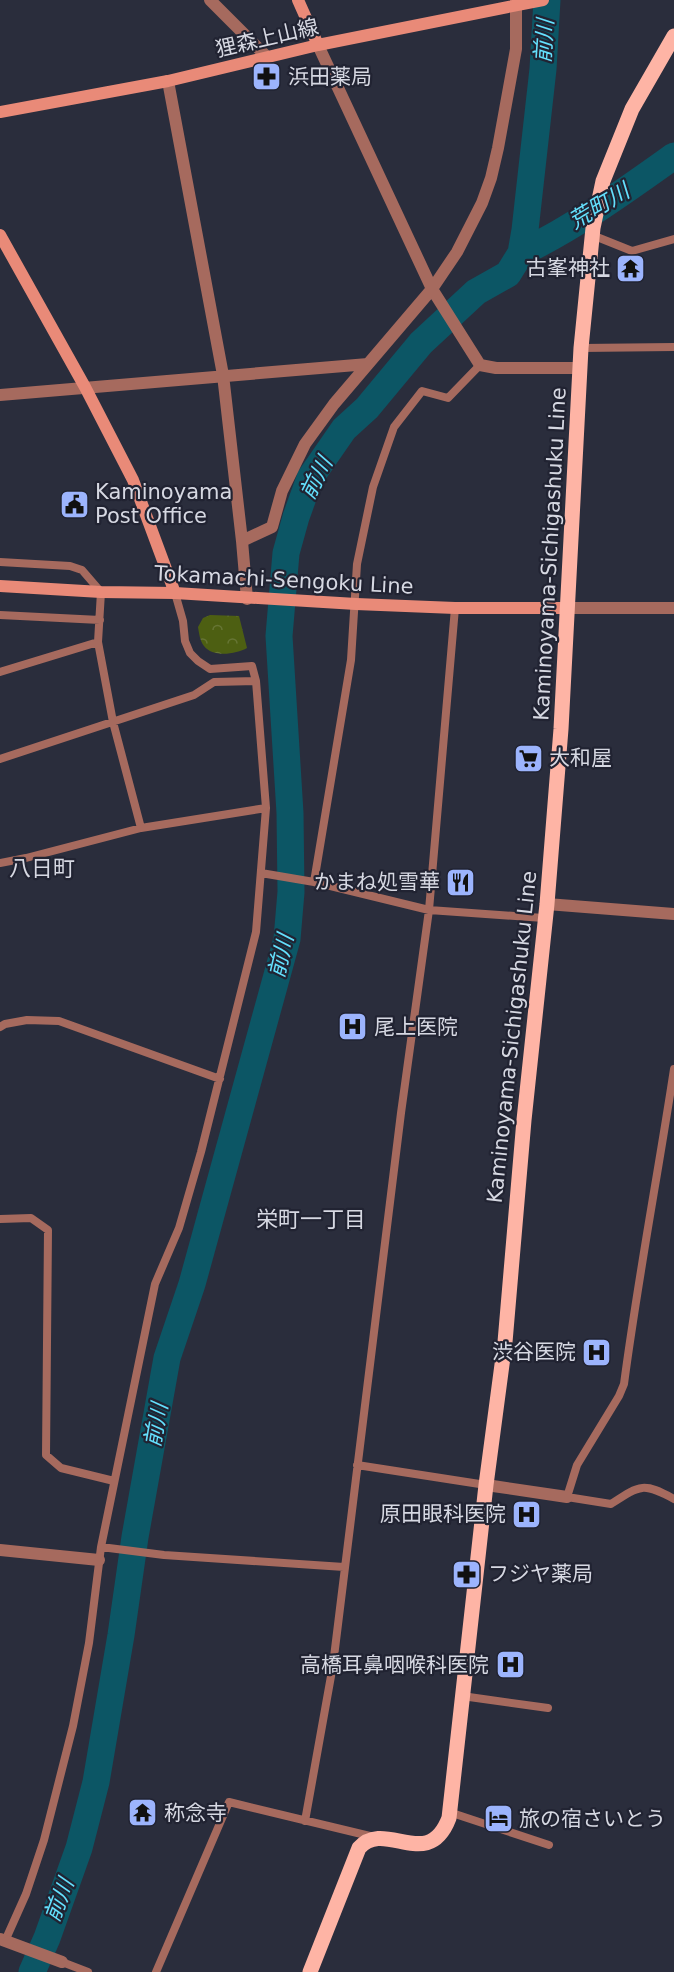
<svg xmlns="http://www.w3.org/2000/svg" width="674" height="1972" font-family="'DejaVu Sans','Noto Sans JP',sans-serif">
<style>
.park{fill:url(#park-crowns)}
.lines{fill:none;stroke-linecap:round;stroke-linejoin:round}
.river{stroke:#0c5665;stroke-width:27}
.lane{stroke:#a66a5e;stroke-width:8}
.street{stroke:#a66a5e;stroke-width:12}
.secondary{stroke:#e98a78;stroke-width:12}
.primary{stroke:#feb4a5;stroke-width:15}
.labels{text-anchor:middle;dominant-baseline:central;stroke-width:4.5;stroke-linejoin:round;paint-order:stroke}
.street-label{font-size:21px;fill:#d6d8e2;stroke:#212332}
.poi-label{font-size:21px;fill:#d6d8e2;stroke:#212332;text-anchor:start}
.water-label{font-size:22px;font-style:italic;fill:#64e1fe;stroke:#212332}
.neighbourhood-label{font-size:22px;fill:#d6d8e2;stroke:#212332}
</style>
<defs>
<pattern id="park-crowns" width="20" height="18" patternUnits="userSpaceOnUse" patternTransform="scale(1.5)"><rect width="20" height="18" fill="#4d5f12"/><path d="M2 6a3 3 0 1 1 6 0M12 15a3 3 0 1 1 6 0" fill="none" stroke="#667534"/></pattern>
</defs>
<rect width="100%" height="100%" fill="#2a2d3c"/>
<path class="park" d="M210 615 239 616 247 648C236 654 213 658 204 646 200 641 199 633 198 627L203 618Z"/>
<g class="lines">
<path class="river" d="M521 253C575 227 625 191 674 156
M32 1972 47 1938 79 1848 96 1782 121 1635 135 1537 167 1358 192 1284 287 939 291 892 290 813 279 636 286 553 296 517 310 478 344 429 367 408 421 343 476 292 508 274 521 253 525 230 543 69 547 0"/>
<path class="lane" d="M592 235 632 251 674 239
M581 348 674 347
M0 562 70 566 82 570 101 592 98 642 113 722 141 828
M0 615 100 620
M0 672 98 642
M0 759 194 695 214 682 256 681
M0 863 26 858 141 828 266 808
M261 873 314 882 429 910 544 918
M314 882 351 660 357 564 373 487 394 427 422 391 448 398 480 365
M0 1027 5 1024 27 1020 59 1021 220 1079
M674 1069C658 1174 638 1278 624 1384L619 1396 577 1465 567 1497 611 1504C640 1485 643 1482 674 1499
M0 1219 31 1218 48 1230 46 1455 61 1468 114 1481
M357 1465 486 1485
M101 1547 164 1555 344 1567
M462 1696 548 1708
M449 1812 549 1845
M305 1821 333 1665 401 1113 429 910 455 608
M5 1941 26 1894 44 1840 73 1726 89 1643 101 1547 155 1284 179 1228 201 1152 256 932 266 808 256 681 252 666 210 669 198 661 190 653 185 641 183 621 175 593
M62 1962 88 1972
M156 1972 229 1802 374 1837"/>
<path class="street" d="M210 0 267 57
M318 45 432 289 480 365 496 368H581
M168 81 223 375 242 541 272 527 282 491 305 444 334 404 432 289 457 252 482 203 491 178 498 148 516 49V0
M0 395 368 364
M242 541 247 599
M567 608H674
M547 904 674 914
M486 1485 567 1497
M0 1550 99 1560
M0 1939 62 1962"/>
<path class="secondary" d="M298 0 318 45
M0 112 168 81 318 45 543 0
M0 235 85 387 133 480 175 593
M0 586 101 592 175 593 356 604 455 608H567"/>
<path class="primary" d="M310 1972 359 1848C385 1818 428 1873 449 1818L486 1485 505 1342 524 1120 547 904 561 729 581 348 593 228 603 181 632 109 674 36"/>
</g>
<defs>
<symbol id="pharmacy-square" viewBox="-11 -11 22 22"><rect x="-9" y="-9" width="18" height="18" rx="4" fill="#9cb4fd" stroke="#212332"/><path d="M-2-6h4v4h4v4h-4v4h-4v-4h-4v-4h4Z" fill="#111"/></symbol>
<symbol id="temple-square" viewBox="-11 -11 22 22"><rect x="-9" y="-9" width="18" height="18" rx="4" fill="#9cb4fd" stroke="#212332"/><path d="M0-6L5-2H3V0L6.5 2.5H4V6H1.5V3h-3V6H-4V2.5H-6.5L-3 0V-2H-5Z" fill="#111"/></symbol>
<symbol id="civic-square" viewBox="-11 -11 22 22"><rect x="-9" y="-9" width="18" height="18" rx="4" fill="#9cb4fd" stroke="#212332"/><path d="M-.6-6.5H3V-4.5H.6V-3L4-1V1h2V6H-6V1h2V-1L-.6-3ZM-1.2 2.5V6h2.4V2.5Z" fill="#111"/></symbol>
<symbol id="supermarket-square" viewBox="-11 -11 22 22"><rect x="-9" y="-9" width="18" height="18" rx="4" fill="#9cb4fd" stroke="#212332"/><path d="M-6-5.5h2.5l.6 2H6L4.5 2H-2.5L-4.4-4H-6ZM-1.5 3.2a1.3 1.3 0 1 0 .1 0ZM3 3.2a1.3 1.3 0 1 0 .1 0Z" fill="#111"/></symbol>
<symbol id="restaurant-square" viewBox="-11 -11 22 22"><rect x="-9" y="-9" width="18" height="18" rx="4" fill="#9cb4fd" stroke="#212332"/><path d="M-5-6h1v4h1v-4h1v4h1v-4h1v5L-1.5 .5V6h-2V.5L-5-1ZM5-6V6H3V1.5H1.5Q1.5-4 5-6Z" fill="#111"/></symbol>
<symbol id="hospital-square" viewBox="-11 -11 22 22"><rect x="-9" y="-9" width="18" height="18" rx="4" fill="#9cb4fd" stroke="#212332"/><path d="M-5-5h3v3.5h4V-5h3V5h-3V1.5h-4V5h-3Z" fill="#111"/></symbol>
<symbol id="hotel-square" viewBox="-11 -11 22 22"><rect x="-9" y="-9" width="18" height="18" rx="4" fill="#9cb4fd" stroke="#212332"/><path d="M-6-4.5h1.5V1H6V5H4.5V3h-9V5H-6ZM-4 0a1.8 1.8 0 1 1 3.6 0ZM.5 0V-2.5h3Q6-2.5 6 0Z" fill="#111"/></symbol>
</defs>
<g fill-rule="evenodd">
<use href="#pharmacy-square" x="250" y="60" width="33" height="33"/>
<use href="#temple-square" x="614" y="252" width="33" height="33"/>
<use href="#civic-square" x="58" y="488" width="33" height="33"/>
<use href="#supermarket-square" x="512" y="742" width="33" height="33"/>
<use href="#restaurant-square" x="444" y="866" width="33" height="33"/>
<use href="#hospital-square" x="336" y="1010" width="33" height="33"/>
<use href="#hospital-square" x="580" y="1336" width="33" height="33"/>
<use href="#hospital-square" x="510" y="1498" width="33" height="33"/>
<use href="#pharmacy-square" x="450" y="1558" width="33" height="33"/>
<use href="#hospital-square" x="494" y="1648" width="33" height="33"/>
<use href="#temple-square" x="126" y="1796" width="33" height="33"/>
<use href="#hotel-square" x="482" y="1802" width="33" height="33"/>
</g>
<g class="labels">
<g class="street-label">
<text transform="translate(267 38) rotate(-13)">狸森上山線</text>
<text transform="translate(550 554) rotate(-87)">Kaminoyama-Sichigashuku Line</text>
<text transform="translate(284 580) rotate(3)">Tokamachi-Sengoku Line</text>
<text transform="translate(512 1037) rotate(-84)">Kaminoyama-Sichigashuku Line</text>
</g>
<g class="poi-label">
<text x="288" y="77">浜田薬局</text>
<text x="610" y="268" text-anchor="end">古峯神社</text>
<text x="95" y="492">Kaminoyama<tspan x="95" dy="24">Post Office</tspan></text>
<text x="549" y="758">大和屋</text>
<text x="440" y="882" text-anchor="end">かまね処雪華</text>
<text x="374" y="1027">尾上医院</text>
<text x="576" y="1352" text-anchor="end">渋谷医院</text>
<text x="506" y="1514" text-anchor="end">原田眼科医院</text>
<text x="488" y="1574">フジヤ薬局</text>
<text x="489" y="1665" text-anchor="end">高橋耳鼻咽喉科医院</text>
<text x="164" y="1813">称念寺</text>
<text x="519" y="1819">旅の宿さいとう</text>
</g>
<g class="water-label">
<text transform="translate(544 41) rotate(-86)">前川</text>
<text transform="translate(599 206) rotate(-31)">荒町川</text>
<text transform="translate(316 478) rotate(-63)">前川</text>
<text transform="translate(281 956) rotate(-77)">前川</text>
<text transform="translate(156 1425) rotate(-80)">前川</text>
<text transform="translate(59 1900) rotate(-69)">前川</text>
</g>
<g class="neighbourhood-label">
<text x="42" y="868">八日町</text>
<text x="311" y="1219">栄町一丁目</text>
</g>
</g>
</svg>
